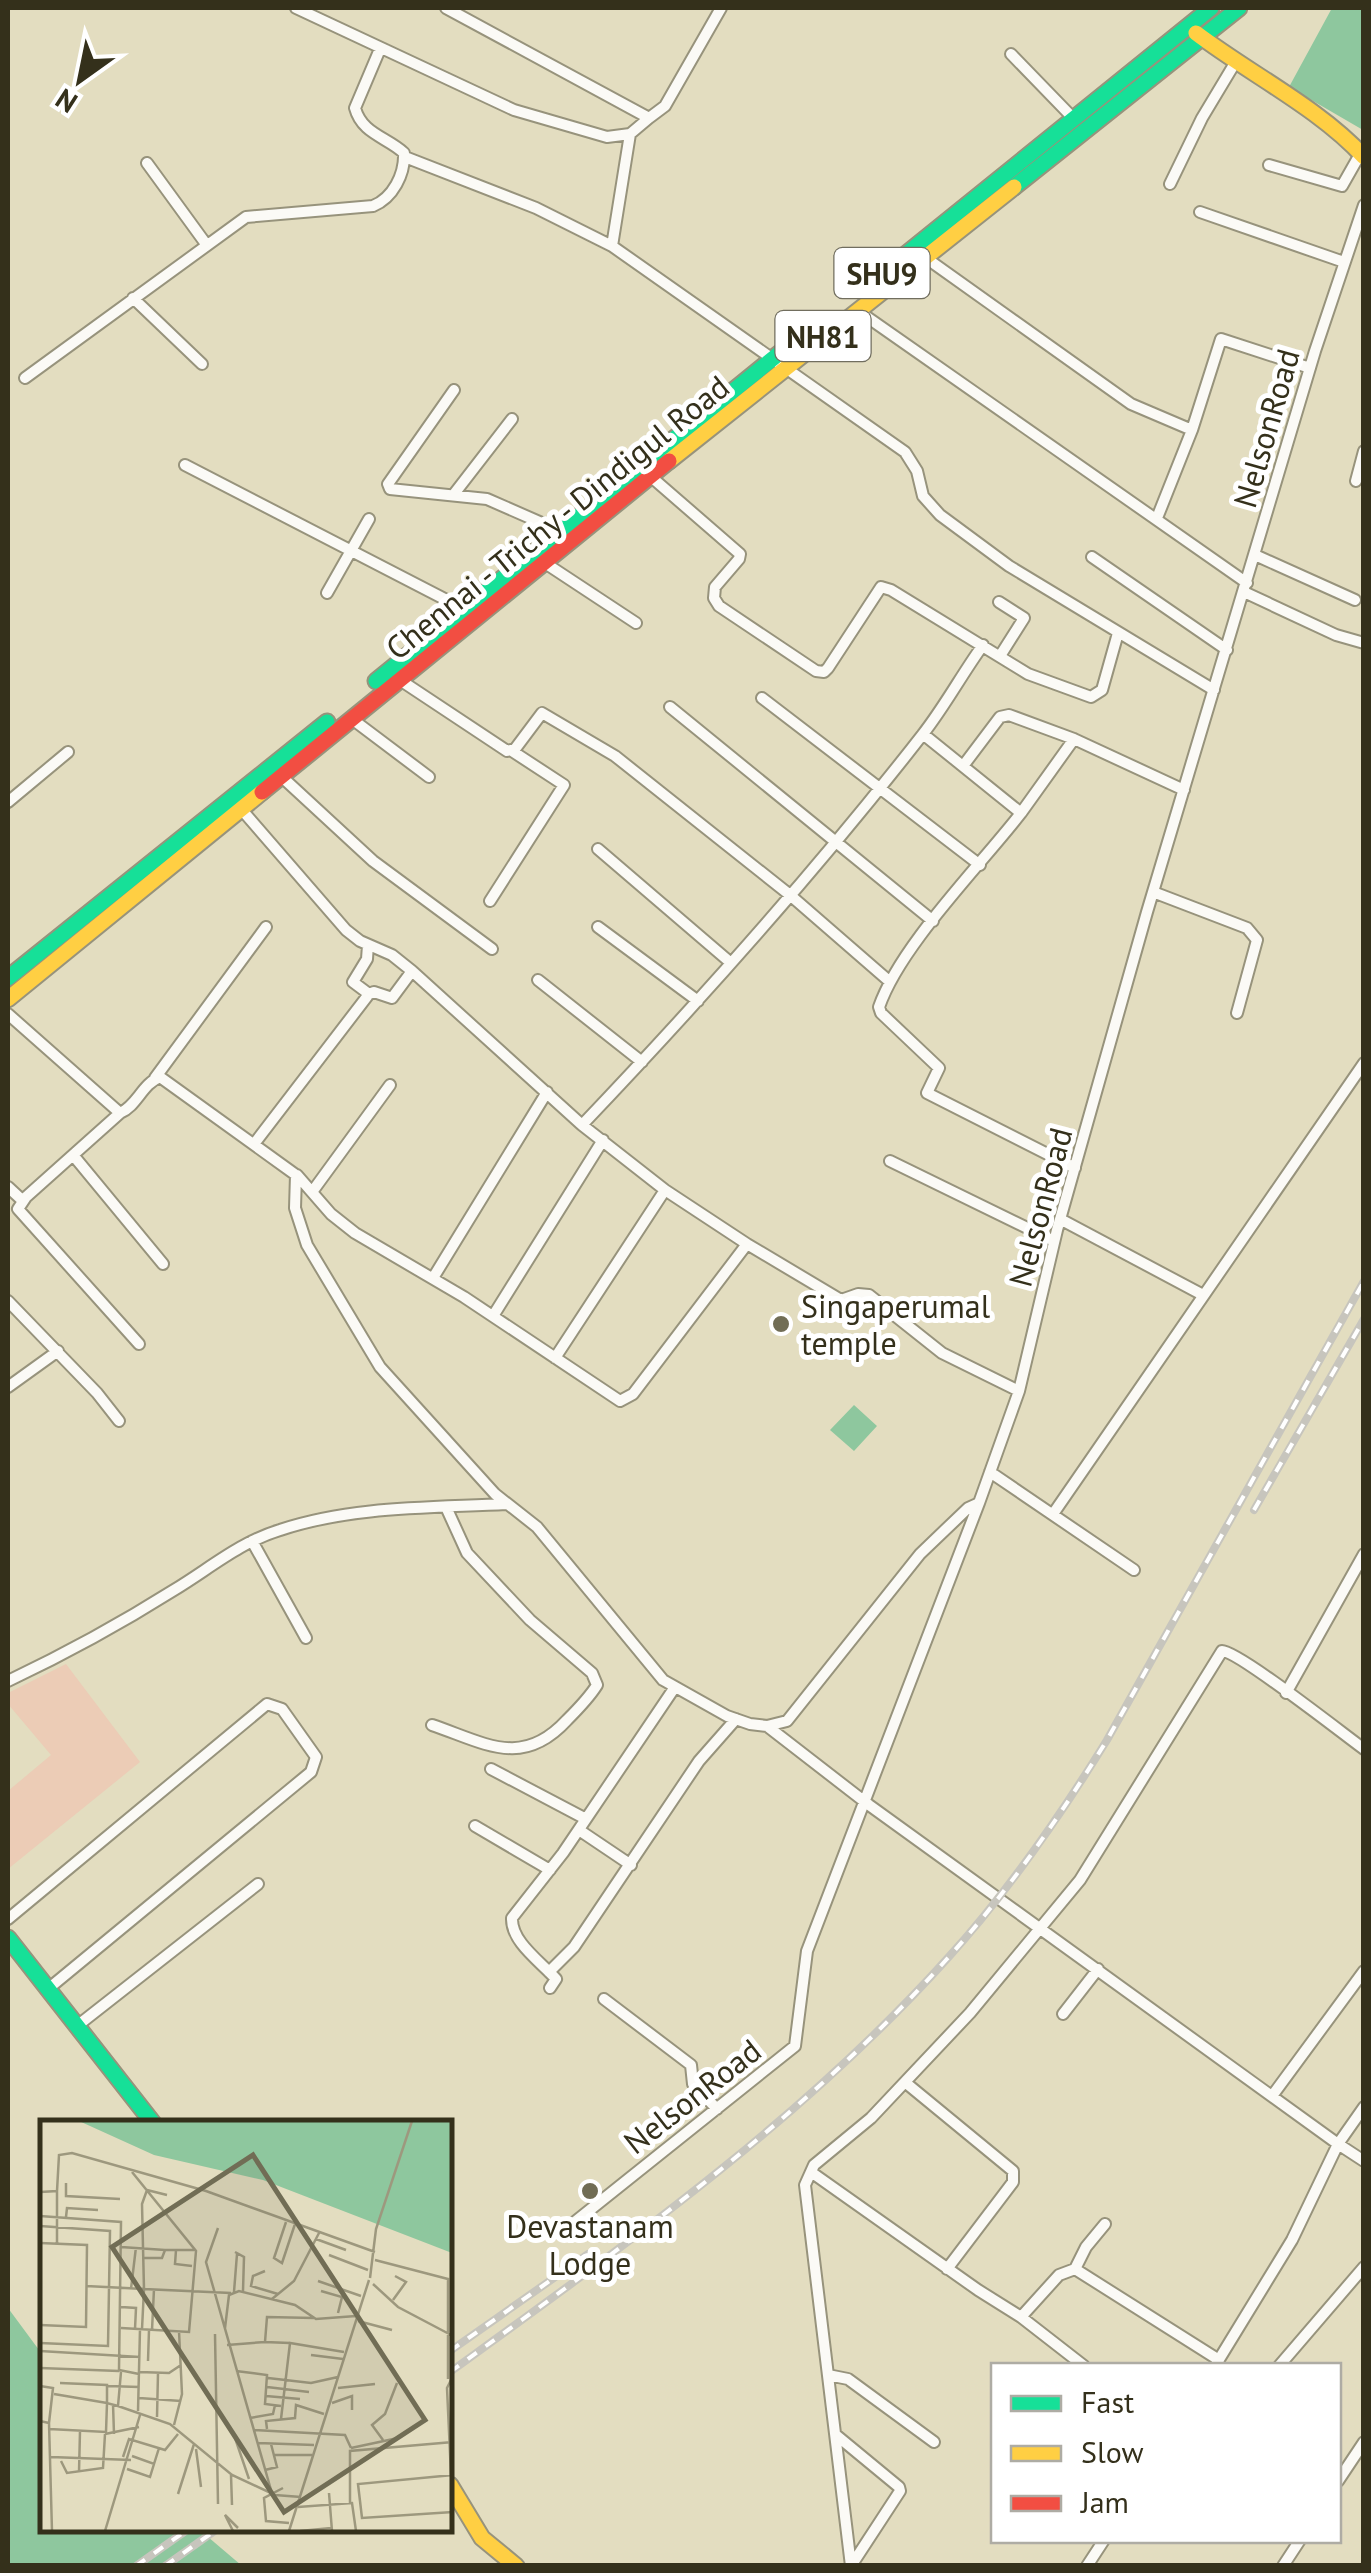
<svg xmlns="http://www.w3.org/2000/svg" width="1371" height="2573" font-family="'PT Sans',sans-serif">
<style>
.green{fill:#ecccb6}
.water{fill:#8ec79e}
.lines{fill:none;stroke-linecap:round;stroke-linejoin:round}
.street-casing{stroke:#97937c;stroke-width:14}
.fast-casing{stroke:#97937c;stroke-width:19}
.slow-casing{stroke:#97937c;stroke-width:19}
.jam-casing{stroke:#97937c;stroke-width:19}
.street{stroke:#fbfaf6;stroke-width:10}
.fast{stroke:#16e098;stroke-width:15}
.slow{stroke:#ffcf43;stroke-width:15}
.jam{stroke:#f24e42;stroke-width:15}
.rail-casing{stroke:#c7c5bd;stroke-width:8}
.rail{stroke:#fff;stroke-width:4;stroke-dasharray:11;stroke-linecap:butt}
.poi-dot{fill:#716d55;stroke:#fff;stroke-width:4}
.labels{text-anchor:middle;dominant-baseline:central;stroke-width:10;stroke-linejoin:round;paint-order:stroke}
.shield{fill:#fff;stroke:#716e5f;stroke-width:2.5}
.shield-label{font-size:30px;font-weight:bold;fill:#34301b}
.street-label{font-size:32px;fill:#34301b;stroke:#fff}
.poi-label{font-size:32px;fill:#34301b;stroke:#fff;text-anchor:start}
.inset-road{fill:none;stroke:#9d987e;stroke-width:2.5}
.view{fill:#716d55;fill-opacity:0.15;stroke:#716d55;stroke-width:5}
.inset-edge{fill:none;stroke:#34301b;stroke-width:5}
</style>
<rect width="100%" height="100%" fill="#e3ddc0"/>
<path class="green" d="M66 1664 140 1762 8 1869V1791L51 1755 8 1704V1693Z"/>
<path class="water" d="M1332 8H1363V130L1289 87Z
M854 1405 877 1426 854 1451 830 1430Z
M8 2308 42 2354V2530L201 2531 241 2565H8Z"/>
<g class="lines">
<defs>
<path id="street" d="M296 8 514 110 607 137 630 134 649 118
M446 8 649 118 665 106 721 8
M1011 54 1074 119
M630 134 612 246 905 452 917 471 923 496 940 515 1009 566 1214 690
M405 157 536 208 612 246
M147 163 206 244
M1269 165 1342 186 1363 149
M1170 184 1202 118 1235 63
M1200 212 1344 262
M926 258 1131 404 1192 430
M133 298 202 364
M857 310 1247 583
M25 378 246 217 373 206C393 198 405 174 404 153 387 137 362 134 355 108L380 49
M454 390 388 484 390 489 487 499 560 531
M185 465 464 609
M649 475 740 554 739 559 715 587 714 598 719 606 816 671 824 672 828 668 881 587 891 590 1028 674 1091 697 1102 690 1118 633
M1356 481 1364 451
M454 494 512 419
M1157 518 1192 430 1221 339 1310 368
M1255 555 1355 600
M1092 557 1227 650
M545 563 636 623
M1244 592 1336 635 1364 643
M327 593 369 519
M999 602 1024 618 1000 656
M400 680 507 751 515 749 542 713 615 756 790 895 889 981
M762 698 980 865
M670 707 933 921
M352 719 429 777
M923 734 1021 813C979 867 900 946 879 1007L881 1013 939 1068 927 1093 1075 1168
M963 766 1000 717 1009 715 1074 739 1184 790
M282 777 373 861 492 949
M8 802 68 752
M242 810 346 930 360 941 392 955 412 971 582 1125C701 1000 817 870 923 734 945 706 962 674 983 645
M1021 813 1074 739
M598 849 731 963
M1153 892 1247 928 1257 940 1237 1013
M490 901 564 785 512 751
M598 927 698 1001
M368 945 367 959 353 982 369 994 374 992 392 998 412 971
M538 980 642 1062
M8 1014 120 1113C137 1106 142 1084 160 1077L296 1175 295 1208 307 1245 380 1367 495 1494 537 1527 663 1680 727 1716 750 1724 767 1726 787 1721 920 1554 968 1508 979 1503
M155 1078 266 927
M120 1113 26 1197 18 1209 139 1344
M254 1144 369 994
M73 1155 163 1264
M890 1161 1054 1241
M297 1175 331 1214 355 1233 464 1297 620 1401 633 1394 747 1244 665 1190 582 1125
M8 1187 22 1200
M312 1192 390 1085
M1060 1219 1203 1295
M747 1244 841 1300 858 1294 869 1295 942 1353 1019 1391
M433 1278 547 1092
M8 1301 97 1393 119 1421
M493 1316 603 1140
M555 1358 665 1190
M8 1387 58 1351
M990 1472 1134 1570
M1053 1514 1364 1063
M252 1541 306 1638
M8 1681C65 1654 120 1624 174 1590 209 1569 240 1542 280 1530 352 1506 431 1508 506 1504
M1286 1693 1364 1554
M432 1725C485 1743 522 1769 567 1720 578 1709 589 1698 597 1685L592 1673 530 1620 467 1553 446 1507
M767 1726 869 1805 1338 2144 1292 2240 1215 2366
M491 1769 586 1819
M475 1826 550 1870
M579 1830 631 1865
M8 1919 267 1704 282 1709 316 1757 311 1772 48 1989
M549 1972 574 1947 699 1761 736 1719
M550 1988 556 1979C541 1962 511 1942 512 1918L563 1853 675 1687
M604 1999 691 2065 693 2084 717 2109
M1063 2014 1098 1969
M77 2026 258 1884
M906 2083 1013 2171V2182L947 2269
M1272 2096 1364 1971
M1364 2107 1338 2144 1364 2161
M811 2172 978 2290 1021 2317 1059 2275 1075 2269 1219 2360
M566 2229 795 2046 807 1951 979 1503 1019 1391 1057 1230 1147 912 1315 351 1364 205
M1075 2269 1086 2247 1105 2224
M1021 2317 1084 2366
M1279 2366 1364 2267
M828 2375 848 2379 934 2442
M836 2435 899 2487 900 2491 851 2566
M1338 2481 1364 2442
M851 2566 805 2185 814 2165 871 2118 970 2013 1080 1880 1222 1651C1238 1651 1342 1733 1364 1749
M1087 2566 1104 2540
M1283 2566 1300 2540"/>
<path id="fast" d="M1014 187 1239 8
M894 264 1211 8
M376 681 781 352
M8 978 327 722
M8 1938 153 2123"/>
<path id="slow" d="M1196 33C1250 74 1319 108 1364 157
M669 461 1014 187
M8 999 262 792
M450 2485 482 2538 516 2566"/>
<path id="jam" d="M262 792 669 461"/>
</defs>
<use href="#street" class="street-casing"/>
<use href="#fast" class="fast-casing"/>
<use href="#slow" class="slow-casing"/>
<use href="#jam" class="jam-casing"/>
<use href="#street" class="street"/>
<use href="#fast" class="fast"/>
<use href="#slow" class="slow"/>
<use href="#jam" class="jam"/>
<defs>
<path id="rail" d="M1254 1510 1364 1319
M450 2351 588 2254
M450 2372C624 2246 802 2120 946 1960 1008 1892 1059 1818 1107 1740L1364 1281
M136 2566 187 2530
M165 2566 216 2530"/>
</defs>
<use href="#rail" class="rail-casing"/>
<use href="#rail" class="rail"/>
</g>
<g class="poi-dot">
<circle cx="781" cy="1324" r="10"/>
<circle cx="590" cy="2191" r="10"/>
</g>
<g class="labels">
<g class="shield">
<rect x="834.5" y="248" width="95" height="50" rx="8"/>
<rect x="775.5" y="311" width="95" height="50" rx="8"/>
</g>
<g class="shield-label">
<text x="882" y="273">SHU9</text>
<text x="823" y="336">NH81</text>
</g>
<g class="street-label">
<text transform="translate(1266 428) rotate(-74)">NelsonRoad</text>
<text transform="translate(557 517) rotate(-39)">Chennai - Trichy - Dindigul Road</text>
<text transform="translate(1040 1207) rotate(-75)">NelsonRoad</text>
<text transform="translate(692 2096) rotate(-38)">NelsonRoad</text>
</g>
<g class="poi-label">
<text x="801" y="1306">Singaperumal<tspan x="801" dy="37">temple</tspan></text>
<text x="590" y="2226" text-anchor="middle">Devastanam<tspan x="590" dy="37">Lodge</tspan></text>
</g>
</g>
<g transform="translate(40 2120)">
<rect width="412" height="412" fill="#e3ddc0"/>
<path d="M39 1H412V133L223 60 114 35Z" fill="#8ec79e"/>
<path class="inset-road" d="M26 63V76L80 79M0 72 17 71 19 35 32 33 166 71 335 132M127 75 107 70 102 84 104 169 191 173M0 96 81 102 79 250 99 254M26 97 27 88 58 90M246 102 234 138 242 143 255 104M0 106 70 111 68 226 0 223M178 108 166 142 231 370M276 119 306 130M0 123 47 125 46 207 0 205M17 123V71M81 127 125 130M136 130 135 144 152 146M195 132 204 137 203 171M289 135 328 150M102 138H122L125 130H156M335 140 408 159V259M225 151 213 156 211 166 238 174M330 158 336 109 372 1M278 161 321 176M333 164 358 187 413 216M46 166 104 169 102 209M91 169 96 127M281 171 302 177 298 193M194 172 197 134M232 179 254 161 279 113M353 180 366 162 355 156M81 187 96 188 95 209M318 201 352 210M81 208 149 212 156 131 92 52M185 208 189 175 199 171 255 185 276 199 316 196M112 210 114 169M175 214 178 384M250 223 225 222 227 197 274 198M187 225 225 222M0 231 100 237M271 235 303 239M108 241 109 210M0 248 79 251M196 251 227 255 225 284 241 286M99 252 129 253 141 245M228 258 271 263 298 257M0 266 13 268 9 303M68 266 99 267M227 267 269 272M298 268 335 264M14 274 67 283V265L20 263M226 276 260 279M99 278 141 281M292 283 312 276V290M73 284 74 314M78 286 81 252M98 291 100 209M117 297 118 253M210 298 233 294 235 285M241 299 250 223 304 232M0 301 9 303 12 411M134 305 142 274 139 211M9 309 66 312 67 283 78 286 130 304 192 355 235 375 261 377M227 309 226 301 255 298 256 285 284 294M214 310 305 315 311 328M65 314 99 307M195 318 209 359M343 320 332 305 345 294 357 263M218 323 274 325M311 328 358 318M156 329 161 367M233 335H272M92 336 114 344 119 328M11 337 91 340M83 337 89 319 125 330 138 314M21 341 27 353 63 348 65 314M87 349 110 357 114 344M225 350 237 347 231 324M39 352 40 311M191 355 192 385M411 355 407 268 413 256M413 355 318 364 322 398 413 392M243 368 224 378 226 401 249 403M289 373 292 411M138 374 154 324M310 384V331L413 322M258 387 312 383 316 411M65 411 100 295M193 411 185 395 198 408M249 411 329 160M260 411 291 408"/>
<path class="view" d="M213 35 385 300 244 392 72 127Z"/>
<rect width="412" height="412" class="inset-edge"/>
</g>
<rect width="1371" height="2573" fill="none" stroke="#34301b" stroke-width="20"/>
<rect x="991" y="2363" width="350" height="180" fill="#ffffff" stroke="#aeaca4" stroke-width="2.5"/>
<rect x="1011" y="2396" width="50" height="15" fill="#16e098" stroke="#aeaca4" stroke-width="2.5"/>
<text x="1081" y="2413" font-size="30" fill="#34301b">Fast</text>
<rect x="1011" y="2446" width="50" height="15" fill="#ffcf43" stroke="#aeaca4" stroke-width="2.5"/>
<text x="1081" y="2463" font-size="30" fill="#34301b">Slow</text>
<rect x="1011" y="2496" width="50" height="15" fill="#f24e42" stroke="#aeaca4" stroke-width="2.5"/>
<text x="1081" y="2513" font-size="30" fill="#34301b">Jam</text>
<g transform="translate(80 80) rotate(213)" stroke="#ffffff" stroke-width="8" paint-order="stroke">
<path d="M0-8L18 38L0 25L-18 38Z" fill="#34301b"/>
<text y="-15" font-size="28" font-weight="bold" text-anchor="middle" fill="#34301b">N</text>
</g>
</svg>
